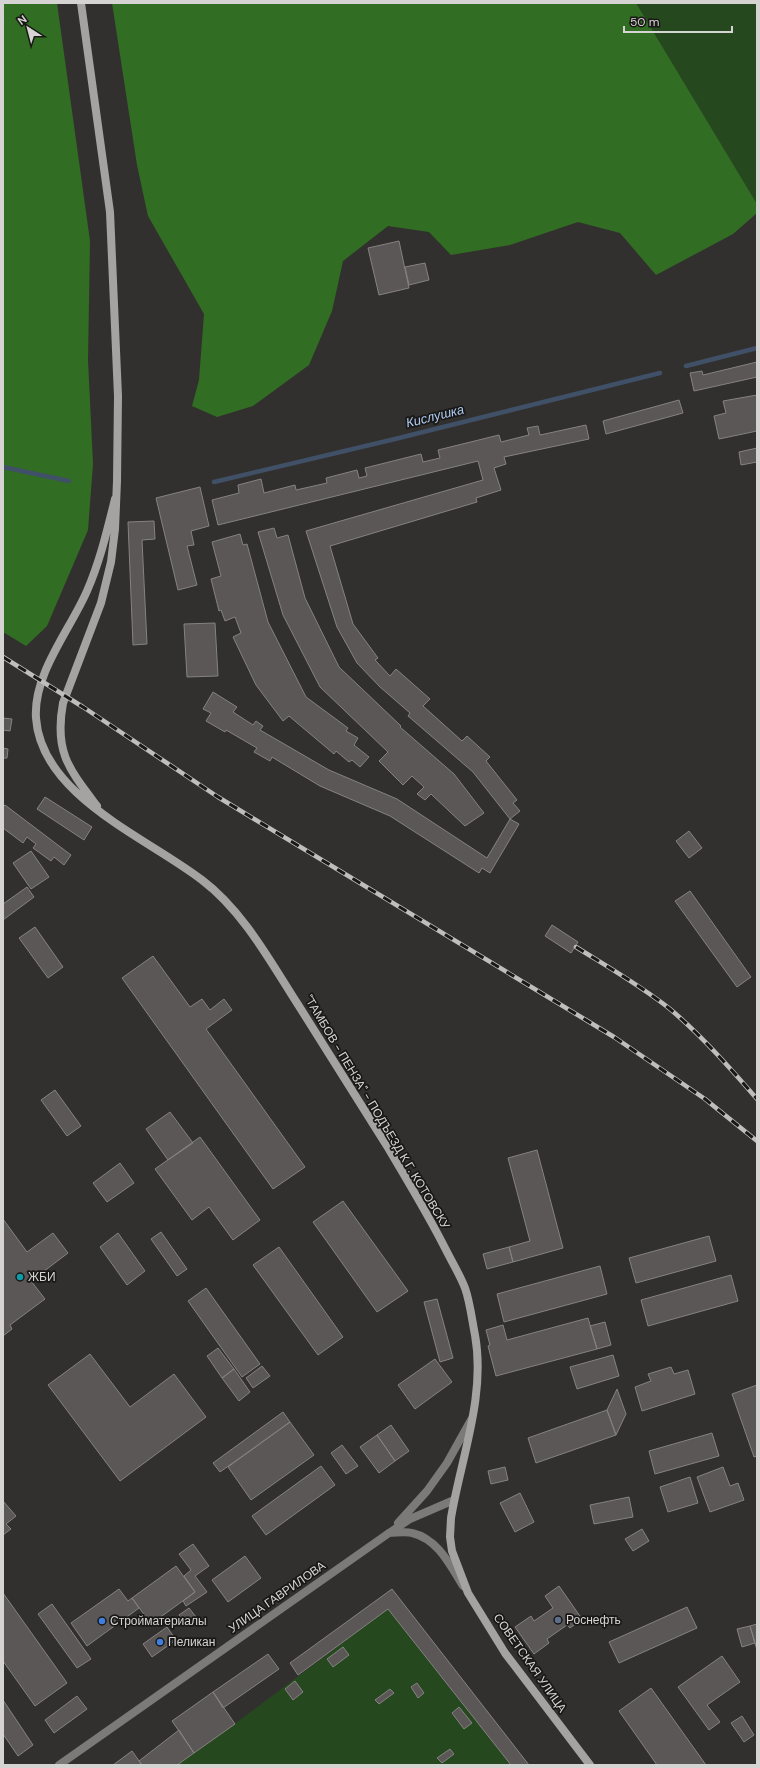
<svg xmlns="http://www.w3.org/2000/svg" width="760" height="1768" font-family="'DM Sans',sans-serif">
<style>
.green{fill:#26481f}
.forest{fill:#316e23}
.lines{fill:none;stroke-linecap:round;stroke-linejoin:round}
.stream{stroke:#405067;stroke-width:4.5}
.building{fill:#5b5756;stroke:#858281}
.tertiary{stroke:#7b7a78;stroke-width:8}
.secondary{stroke:#a4a3a1;stroke-width:8}
.rail-casing{stroke:#c0bebd;stroke-width:4.5}
.rail{stroke:#191817;stroke-width:3;stroke-dasharray:9;stroke-linecap:butt}
.culture-dot{fill:#0f9aa8;stroke:#191817;stroke-width:1.5}
.service-dot{fill:#5c6f8a;stroke:#191817;stroke-width:1.5}
.shop-dot{fill:#3f7fe0;stroke:#191817;stroke-width:1.5}
.labels{text-anchor:middle;dominant-baseline:central;stroke-width:3.5;stroke-linejoin:round;paint-order:stroke}
.street-label{font-size:12px;fill:#d6d4d3;stroke:#191817}
.poi-label{font-size:12px;fill:#d6d4d3;stroke:#191817;text-anchor:start}
.water-label{font-size:13px;font-style:italic;fill:#aecbf2;stroke:#191817}
</style>
<rect width="100%" height="100%" fill="#32302e"/>
<path class="green" d="M636 3H757V204Z
M388 1609 511 1765H177C249 1715 317 1661 388 1609Z"/>
<path class="forest" d="M3 3H57L90 241 88 360 93 464 88 530 47 626 26 646 3 632Z
M112 3H636L757 204V213L733 234 656 275 620 233 578 222 510 245 451 255 429 232 388 226 343 261 332 311 309 365 253 406 217 417 192 406 199 380 204 314 148 216 137 165Z"/>
<g class="lines">
<path class="stream" d="M686 366 757 348
M3 467 69 481
M214 482 395 439 660 373"/>
</g>
<path class="building" d="M399 241 409 288 379 295 368 248Z
M425 263 429 280 409 285 405 267Z
M757 362V377L694 391 690 373 702 371 703 375Z
M757 395V431L719 439 714 416 726 413 723 401Z
M679 400 683 413 606 434 603 421Z
M586 425 589 439 504 457 506 464 494 468 501 490 476 498 477 502 330 546 353 624 378 658 375 660 390 676 396 669 430 699 423 706 462 741 467 736 490 757 486 761 517 800 513 803 520 811 510 819 473 772 408 716 410 713 380 687 357 663 337 627 306 531 483 480 478 461 218 525 212 500 239 493 238 485 261 479 264 493 295 485 296 490 327 483 326 478 357 470 359 478 367 476 365 468 421 454 423 462 440 458 438 450 499 435 501 442 529 435 527 428 538 426 540 435Z
M757 448V462L741 465 739 452Z
M200 487 209 526 191 531 194 545 187 546 197 585 178 590 156 498Z
M154 521 155 539 142 540 147 644 133 645 128 522Z
M274 528 277 538 288 535 305 598 339 667 401 726 400 727 454 774 484 813 465 826 431 794 425 800 417 794 424 787 412 776 403 785 379 761 388 752 320 687 283 615 258 532Z
M240 534 243 545 247 544 268 622 306 697 348 728 346 731 358 738 354 745 369 757 360 767 352 760 349 762 336 751 334 754 289 716 283 721 256 685 233 637 241 633 235 617 225 621 221 610 219 611 211 579 221 576 212 542Z
M215 623 218 676 187 677 184 624Z
M213 692 237 707 233 712 253 725 256 721 263 726 260 730 329 770 397 799 487 858 510 819 519 824 490 873 482 868 479 873 390 816 320 786 272 757 270 761 254 752 257 748 226 730 225 732 206 721 211 713 203 709Z
M3 718 12 719 10 731 3 730Z
M3 748 8 749 7 758H3Z
M45 797 92 827 84 840 37 809Z
M5 805 71 855 64 865 54 857 51 861 33 848 36 844 27 837 23 843 3 828V807Z
M689 831 702 848 689 858 676 841Z
M31 851 49 877 31 889 13 863Z
M27 887 34 897 3 920V904Z
M690 891 751 977 737 987 675 901Z
M552 925 578 942 571 953 545 936Z
M35 927 63 967 48 978 19 938Z
M153 956 190 1007 202 999 210 1010 224 999 232 1010 206 1029 305 1167 273 1189 122 978Z
M55 1090 81 1126 67 1136 41 1100Z
M170 1112 193 1143 168 1160 146 1129Z
M200 1137 260 1220 233 1240 209 1207 192 1220 155 1169Z
M537 1150 563 1248 513 1262 509 1247 530 1241 508 1158Z
M120 1163 134 1183 107 1202 93 1183Z
M343 1201 408 1291 377 1312 313 1222Z
M3 1219 27 1252 53 1233 68 1253 31 1281 45 1299 10 1325 12 1329 3 1336Z
M161 1232 187 1269 177 1276 151 1239Z
M118 1233 145 1271 127 1285 100 1247Z
M709 1236 716 1261 636 1283 629 1258Z
M279 1247 343 1337 318 1355 253 1265Z
M509 1247 513 1262 487 1269 483 1254Z
M600 1266 607 1294 504 1322 497 1294Z
M731 1275 738 1301 648 1326 641 1300Z
M206 1288 260 1364 242 1377 188 1301Z
M437 1299 453 1358 440 1362 424 1302Z
M588 1318 597 1349 496 1376 488 1346 490 1345 486 1330 503 1325 507 1340Z
M605 1322 611 1345 597 1349 590 1326Z
M218 1348 234 1369 222 1378 207 1356Z
M90 1354 130 1407 174 1374 206 1417 120 1481 48 1385Z
M613 1355 619 1376 577 1389 570 1367Z
M435 1359 452 1382 415 1409 398 1385Z
M262 1366 270 1376 253 1388 246 1378Z
M671 1367 674 1374 688 1370 695 1394 642 1411 635 1387 651 1381 648 1374Z
M234 1369 250 1392 239 1401 222 1378Z
M757 1385V1456L754 1457 732 1394Z
M617 1389 626 1414 616 1435 607 1410Z
M607 1410 616 1435 536 1463 528 1438Z
M283 1412 290 1422 220 1472 213 1463Z
M290 1422 314 1455 251 1500 228 1467Z
M391 1425 409 1451 395 1461 377 1435Z
M712 1433 719 1456 655 1474 649 1451Z
M377 1435 395 1461 379 1473 360 1447Z
M342 1445 358 1466 346 1474 331 1453Z
M321 1466 335 1485 266 1535 252 1516Z
M505 1467 508 1480 491 1484 488 1471Z
M723 1467 730 1486 738 1483 744 1500 710 1512 697 1477Z
M690 1477 698 1503 668 1512 660 1487Z
M520 1493 534 1522 515 1532 500 1503Z
M629 1497 633 1517 594 1524 590 1505Z
M3 1501 16 1516 6 1524 11 1529 3 1535Z
M642 1529 649 1541 633 1551 625 1539Z
M193 1544 209 1566 195 1576 207 1592 186 1606 183 1601 195 1592 184 1576 191 1570 179 1554Z
M245 1556 261 1578 228 1602 212 1580Z
M176 1566 195 1592 151 1624 132 1598Z
M559 1586 582 1619 570 1628 567 1625 547 1639 549 1643 534 1654 515 1627 531 1616 534 1621 553 1608 545 1596Z
M119 1589 128 1601 132 1598 139 1608 87 1646 71 1623Z
M392 1589 529 1765H511L388 1609 298 1675 290 1663Z
M3 1593 67 1683 35 1706 3 1661Z
M52 1604 91 1659 77 1668 38 1614Z
M687 1607 697 1628 619 1663 609 1642Z
M189 1608 196 1617 186 1625 179 1615Z
M757 1624V1650L750 1626Z
M750 1626 755 1643 742 1647 737 1629Z
M167 1627 176 1640 152 1657 143 1644Z
M343 1647 349 1655 333 1667 327 1659Z
M268 1654 279 1669 223 1708 213 1692Z
M722 1656 740 1682 707 1705 720 1722 709 1730 678 1687Z
M295 1681 303 1692 293 1700 285 1689Z
M417 1683 424 1693 418 1698 411 1687Z
M651 1688 706 1765H657L619 1711Z
M390 1689 394 1693 379 1704 375 1700Z
M213 1692 235 1724 194 1753 172 1721Z
M77 1696 87 1709 54 1733 45 1720Z
M3 1700 33 1745 18 1756 3 1734Z
M459 1707 472 1723 464 1729 452 1713Z
M742 1716 754 1735 744 1742 731 1723Z
M179 1730 194 1753 177 1765H142L139 1761Z
M450 1749 454 1754 442 1763 437 1758Z
M132 1751 142 1765H113Z"/>
<g class="lines">
<path class="tertiary" d="M398 1523 427 1491 447 1463 471 1420
M389 1533C396 1533 405 1531 412 1533 438 1539 450 1565 463 1586
M59 1765 389 1533 410 1519 454 1500"/>
<path class="secondary" d="M81 3 110 212 118 396 117 481 115 529 111 562 101 603 63 703C54 752 69 769 97 806
M115 499C107 531 100 561 87 591 70 630 33 674 36 718 41 796 148 838 202 880 243 911 270 961 297 1003 327 1050 357 1098 387 1146 407 1180 428 1214 446 1250 452 1262 460 1275 465 1288 470 1302 472 1320 475 1335 486 1396 461 1458 451 1518L450 1537 452 1551 468 1593 505 1653 590 1765"/>
<defs>
<path id="rail" d="M3 657 83 707 218 797 614 1037 705 1099 757 1141
M576 947C608 967 641 986 670 1009 702 1036 730 1068 757 1099"/>
</defs>
<use href="#rail" class="rail-casing"/>
<use href="#rail" class="rail"/>
</g>
<circle class="culture-dot" cx="20" cy="1277" r="4"/>
<circle class="service-dot" cx="558" cy="1620" r="4"/>
<g class="shop-dot">
<circle cx="102" cy="1621" r="4"/>
<circle cx="160" cy="1642" r="4"/>
</g>
<g class="labels">
<g class="street-label">
<text transform="translate(377 1112) rotate(59)">"ТАМБОВ - ПЕНЗА" - ПОДЪЕЗД К Г. КОТОВСКУ</text>
<text transform="translate(277 1597) rotate(-35)">УЛИЦА ГАВРИЛОВА</text>
<text transform="translate(530 1663) rotate(55)">СОВЕТСКАЯ УЛИЦА</text>
</g>
<g class="poi-label">
<text x="28" y="1277">ЖБИ</text>
<text x="566" y="1620">Роснефть</text>
<text x="110" y="1621">Стройматериалы</text>
<text x="168" y="1642">Пеликан</text>
</g>
<g class="water-label">
<text transform="translate(435 416) rotate(-14)">Кислушка</text>
</g>
</g>
<rect width="760" height="1768" fill="none" stroke="#d6d4d3" stroke-width="8"/>
<g transform="translate(28 28) rotate(324)" stroke="#191817" stroke-width="3" paint-order="stroke">
<path d="M0-3L7 15L0 10L-7 15Z" fill="#d6d4d3"/>
<text y="-6" font-size="11" font-weight="bold" text-anchor="middle" fill="#d6d4d3">N</text>
</g>
<path d="M624 26v6h108v-6" fill="none" stroke="#d6d4d3" stroke-width="2"/>
<text x="630" y="26" font-size="12" fill="#d6d4d3" stroke="#191817" stroke-width="3" paint-order="stroke">50 m</text>
</svg>
